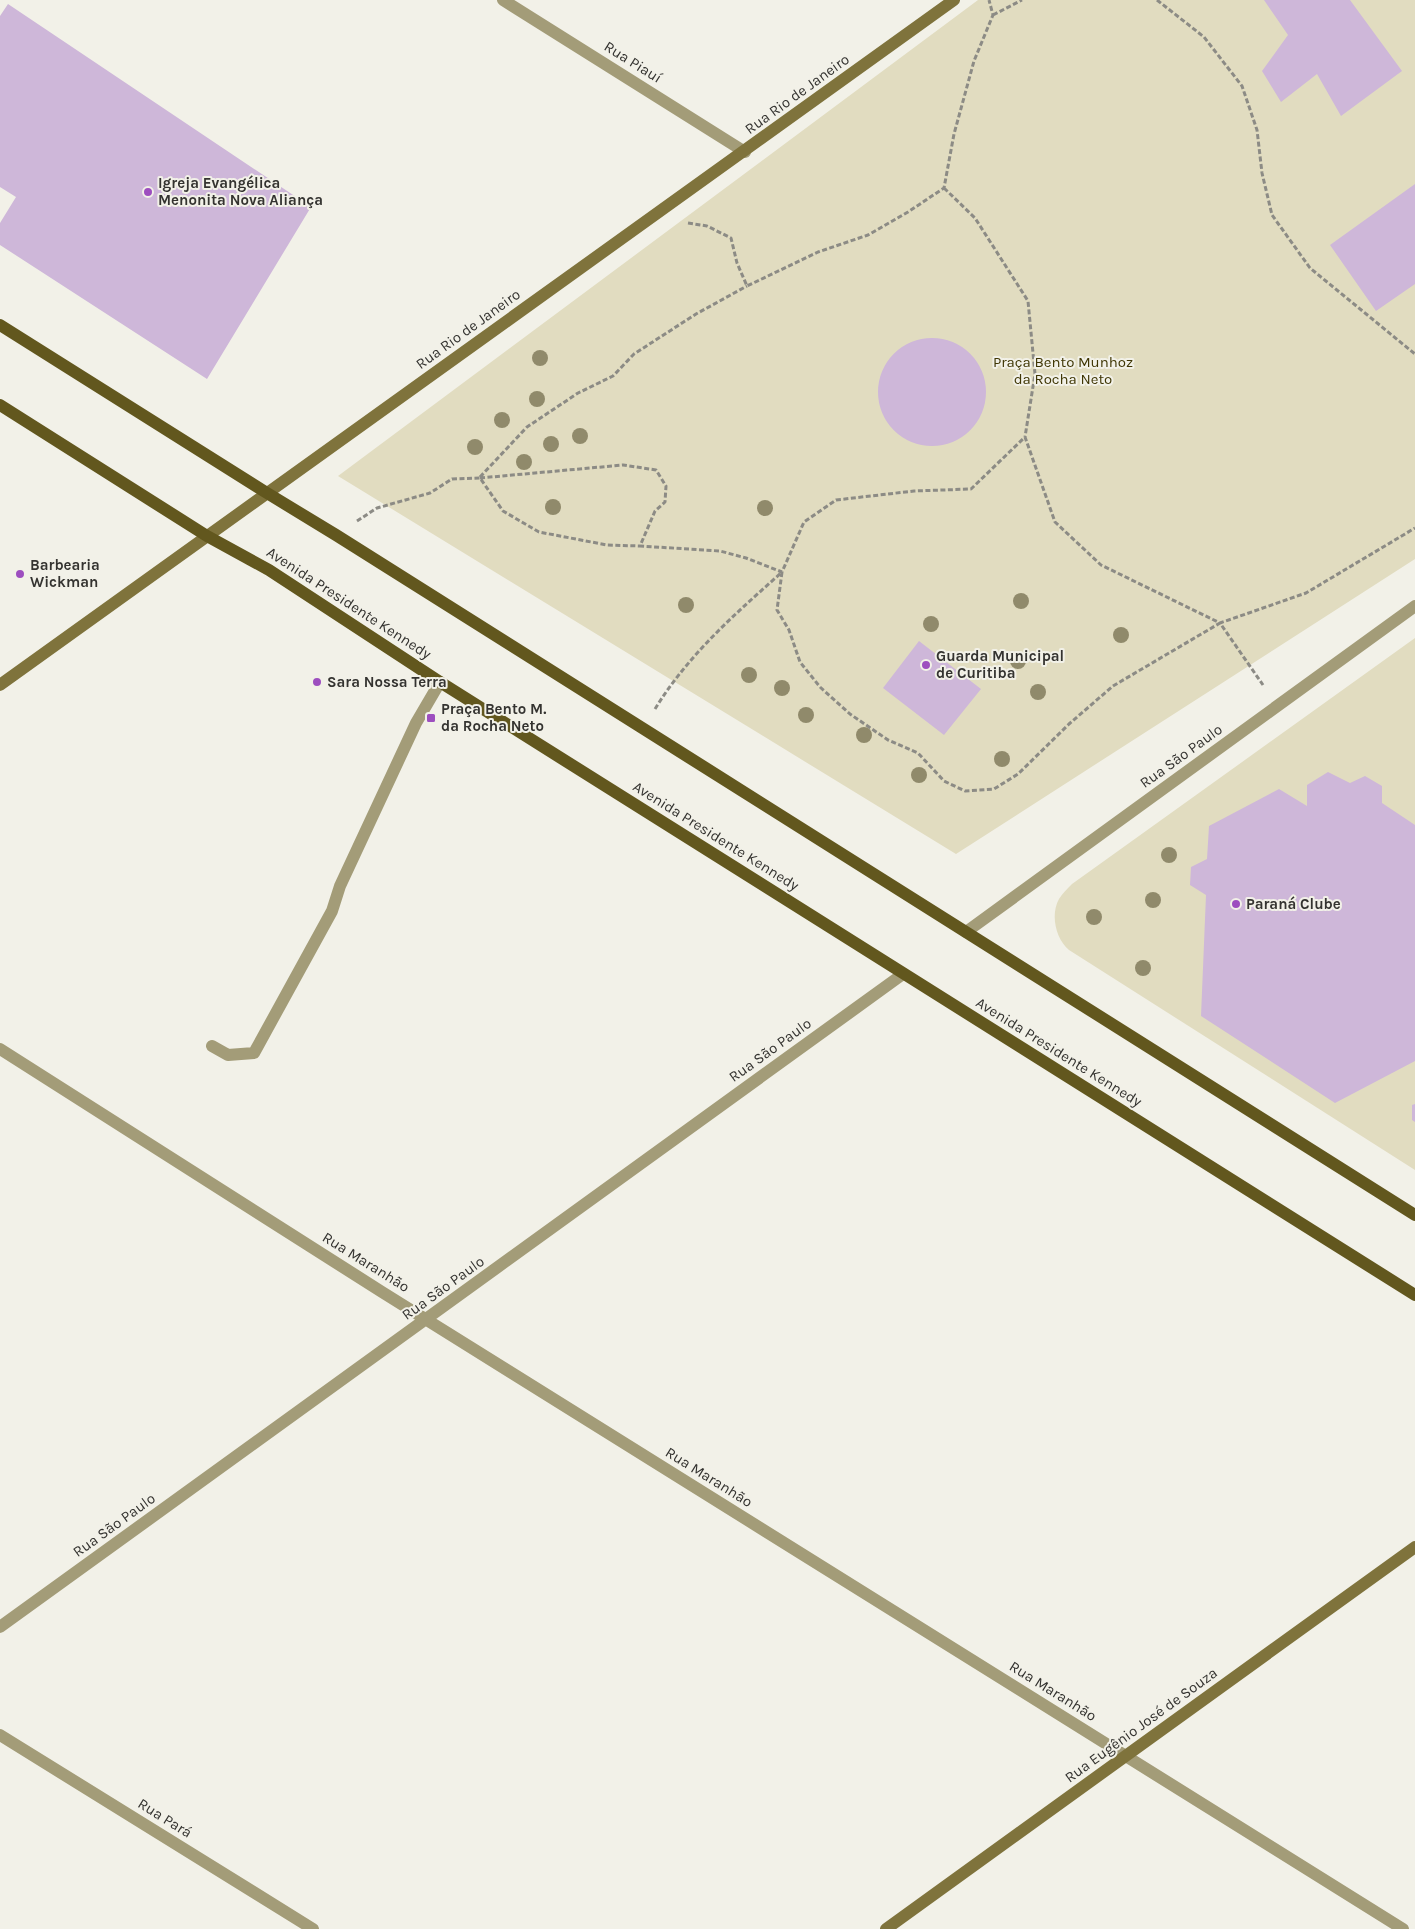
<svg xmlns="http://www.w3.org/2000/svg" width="1415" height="1929" font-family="Karla,sans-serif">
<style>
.green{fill:#e1dcc0}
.building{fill:#ceb7d9}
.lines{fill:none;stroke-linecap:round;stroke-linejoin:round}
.path{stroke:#8c8b85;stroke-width:3;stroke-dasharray:5 2.5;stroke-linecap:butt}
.lane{stroke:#a39c78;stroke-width:12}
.street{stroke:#a39c78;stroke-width:12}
.secondary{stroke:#7f733c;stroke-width:12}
.primary{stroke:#62571e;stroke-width:12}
.tree{fill:#908a6b}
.poi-dot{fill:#9d4ebf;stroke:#f2f1e8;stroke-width:2}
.labels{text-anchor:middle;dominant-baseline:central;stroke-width:4;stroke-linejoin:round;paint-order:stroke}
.street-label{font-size:15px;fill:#343330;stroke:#f2f1e8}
.poi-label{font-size:15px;font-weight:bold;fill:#343330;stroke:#f2f1e8;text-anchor:start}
.park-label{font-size:15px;fill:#3f3604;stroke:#f2f1e8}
</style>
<rect width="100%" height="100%" fill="#f2f1e8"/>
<path class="green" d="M978 0H1415V559L956 854 338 476Z
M1415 638V1170L1069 950C1056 939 1050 915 1059 899 1062 894 1067 889 1072 884Z"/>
<path class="building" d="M1264 0H1350L1402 71 1341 116 1317 74 1281 102 1262 71 1288 35Z
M8 4 311 207 207 379 0 245V223L16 197 0 187V16Z
M1415 184V284L1376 311 1330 245Z
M878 392a54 54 0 1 1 108 0a54 54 0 1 1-108 0Z
M919 641 981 689 944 735 883 688Z
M1328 772 1350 783 1365 776 1382 786V803L1415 825V1061L1335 1103 1201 1016 1206 895 1190 885 1191 867 1207 859 1209 826 1279 789 1307 806V785Z
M1415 1104V1122L1412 1120V1105Z"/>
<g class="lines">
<path class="path" d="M1157 0 1204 37 1242 86 1257 130 1262 173 1272 215 1310 268 1415 354
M993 15 1022 0
M944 188 975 218 1028 301 1035 374 1025 437
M688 223 707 226 731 238 737 263 747 286 818 252 868 235 908 212 944 188 954 134 974 61 993 15 989 0
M480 477 527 427 578 393 613 376 634 354 696 314 747 286
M480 478 623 465 656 470 666 486 665 502 655 511 640 546 720 551 746 558 782 572 804 522 836 500 914 491 971 489 1025 437 1055 522 1101 565 1220 623 1306 593 1415 528
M357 521 377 508 430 493 452 479 480 478 503 511 539 532 607 545 640 546
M782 572 777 610 789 630 800 662 820 687 850 714 888 740 918 753 944 781 965 791 994 789 1018 774 1069 724 1113 686 1220 623 1263 685
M655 709C688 655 735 614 781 573"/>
<path class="lane" d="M212 1046 228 1055 254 1053 332 911 340 886 416 723 440 682"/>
<path class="street" d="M503 0 745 152
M966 932 1415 606
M0 1049 382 1292 1403 1929
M0 1627 903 974
M0 1735 313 1929"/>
<path class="secondary" d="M0 685 954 0
M886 1929 1415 1547"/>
<path class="primary" d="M0 325 267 493 336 535 1415 1215
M0 405 207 536 269 570 440 682 1415 1295"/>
</g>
<g class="tree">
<circle cx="540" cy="358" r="8"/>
<circle cx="537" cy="399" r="8"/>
<circle cx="502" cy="420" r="8"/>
<circle cx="580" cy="436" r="8"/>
<circle cx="551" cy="444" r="8"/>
<circle cx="475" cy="447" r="8"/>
<circle cx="524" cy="462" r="8"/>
<circle cx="553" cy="507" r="8"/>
<circle cx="765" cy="508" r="8"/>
<circle cx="1021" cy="601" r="8"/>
<circle cx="686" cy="605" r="8"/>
<circle cx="931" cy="624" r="8"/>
<circle cx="1121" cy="635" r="8"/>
<circle cx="1018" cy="661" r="8"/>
<circle cx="749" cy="675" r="8"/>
<circle cx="782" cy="688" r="8"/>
<circle cx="1038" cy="692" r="8"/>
<circle cx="806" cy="715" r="8"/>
<circle cx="864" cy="735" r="8"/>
<circle cx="1002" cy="759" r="8"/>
<circle cx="919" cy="775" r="8"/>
<circle cx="1169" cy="855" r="8"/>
<circle cx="1153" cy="900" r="8"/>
<circle cx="1094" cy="917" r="8"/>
<circle cx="1143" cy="968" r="8"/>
</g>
<g class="poi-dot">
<circle cx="148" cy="192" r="5"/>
<circle cx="20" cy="574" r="5"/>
<circle cx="926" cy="665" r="5"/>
<circle cx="317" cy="682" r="5"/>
<rect x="426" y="713" width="10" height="10" rx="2.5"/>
<circle cx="1236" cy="904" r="5"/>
</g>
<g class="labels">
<g class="street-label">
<text transform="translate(633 62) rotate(32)">Rua Piauí</text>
<text transform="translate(797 94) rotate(-36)">Rua Rio de Janeiro</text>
<text transform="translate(468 329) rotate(-36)">Rua Rio de Janeiro</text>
<text transform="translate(349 603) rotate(33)">Avenida Presidente Kennedy</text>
<text transform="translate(1181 756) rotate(-36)">Rua São Paulo</text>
<text transform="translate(716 836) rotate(32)">Avenida Presidente Kennedy</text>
<text transform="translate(770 1050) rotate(-36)">Rua São Paulo</text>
<text transform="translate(1059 1052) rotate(32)">Avenida Presidente Kennedy</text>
<text transform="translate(366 1262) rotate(32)">Rua Maranhão</text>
<text transform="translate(443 1288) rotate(-36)">Rua São Paulo</text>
<text transform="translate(709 1477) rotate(32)">Rua Maranhão</text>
<text transform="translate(114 1525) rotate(-36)">Rua São Paulo</text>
<text transform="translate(1053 1691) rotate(32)">Rua Maranhão</text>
<text transform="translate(1141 1725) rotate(-36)">Rua Eugênio José de Souza</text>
<text transform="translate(165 1818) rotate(32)">Rua Pará</text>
</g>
<g class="poi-label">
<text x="158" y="183">Igreja Evangélica<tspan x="158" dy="17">Menonita Nova Aliança</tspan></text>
<text x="30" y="565">Barbearia<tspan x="30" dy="17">Wickman</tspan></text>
<text x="936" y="656">Guarda Municipal<tspan x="936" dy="17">de Curitiba</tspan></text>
<text x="327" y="682">Sara Nossa Terra</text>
<text x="441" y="709">Praça Bento M.<tspan x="441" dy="17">da Rocha Neto</tspan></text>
<text x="1246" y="904">Paraná Clube</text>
</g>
<g class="park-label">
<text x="1063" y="362">Praça Bento Munhoz<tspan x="1063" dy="17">da Rocha Neto</tspan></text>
</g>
</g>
</svg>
